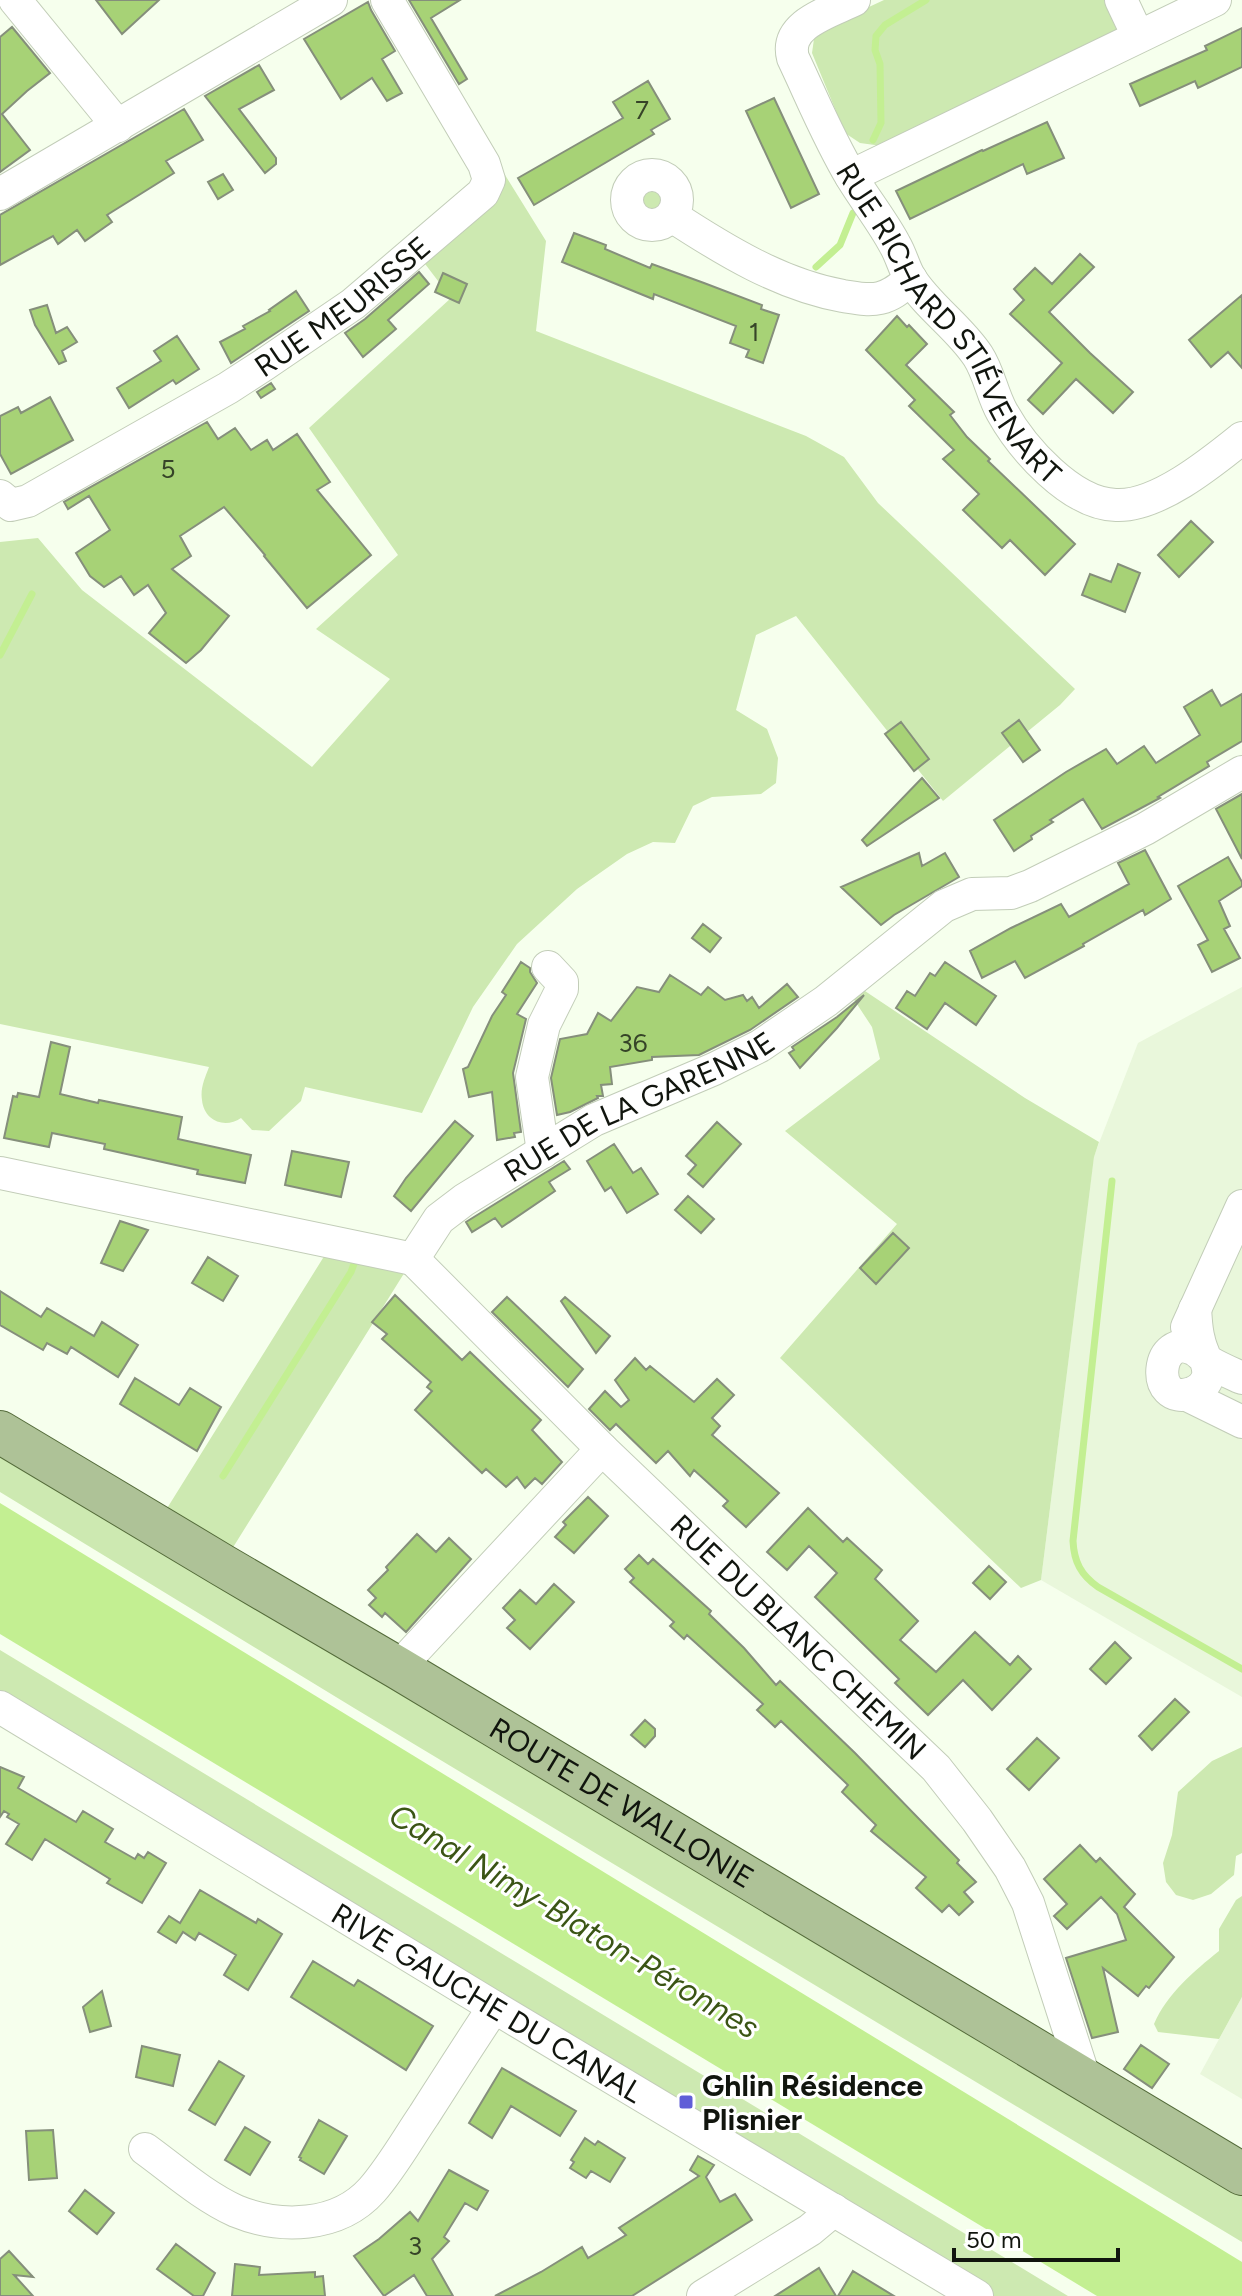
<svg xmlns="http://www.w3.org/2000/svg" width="1242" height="2296" font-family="Figtree,sans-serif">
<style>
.built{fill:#e9f7db}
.green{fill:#cde9b1}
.water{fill:#c3ef92}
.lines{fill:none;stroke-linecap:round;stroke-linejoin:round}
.stream{stroke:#c3ef92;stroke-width:7}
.building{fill:#a7d276;stroke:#858f7b;stroke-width:2}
.minor-casing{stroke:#c2cdb8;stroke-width:34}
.major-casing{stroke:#546b3a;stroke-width:44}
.minor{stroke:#fff;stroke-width:32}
.major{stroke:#aec297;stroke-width:42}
.poi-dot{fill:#605ed7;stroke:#fff;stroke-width:3}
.labels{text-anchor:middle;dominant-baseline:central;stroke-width:6;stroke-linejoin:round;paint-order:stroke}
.number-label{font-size:26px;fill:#364428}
.street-label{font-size:30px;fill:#11150e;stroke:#fff}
.poi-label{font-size:30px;font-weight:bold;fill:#11150e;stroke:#fff;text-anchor:start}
.water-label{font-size:32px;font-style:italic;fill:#3b5515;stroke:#fff}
</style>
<rect width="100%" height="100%" fill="#f6ffed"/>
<path class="built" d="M1242 987V1697L1041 1580 1094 1156 1138 1043Z
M1242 1997V2099L1200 2074Z"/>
<path class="green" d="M884 0H1104L1117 30 882 146 860 143 845 133 812 53 815 32Z
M492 154 546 241 536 331 806 436 844 457 878 503 1075 689 1060 705 943 801 796 616 756 635 736 710 767 729 778 758 776 783 761 794 712 797 693 806 675 843 653 842 627 854 577 889 517 944 473 1007 422 1113 305 1087 301 1101 269 1131 252 1130 241 1118C225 1129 204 1121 202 1100 200 1088 205 1078 209 1067L0 1024V542L38 538 82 590 312 767 390 679 316 629 398 555 309 428 451 298 416 252 483 193Z
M634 200a18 18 0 1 1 36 0a18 18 0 1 1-36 0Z
M850 981 1025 1098 1099 1142 1094 1157 1041 1580 1021 1588 780 1358 897 1224 785 1131 880 1059 872 1027 845 986Z
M333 1242 413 1259 222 1565 1242 2193V2242L354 1708 0 1492V1432L156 1526Z
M0 1650 1068 2296H977L0 1707Z
M1242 1747V1853L1236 1856 1234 1875 1211 1894 1193 1900 1176 1895 1166 1882 1163 1863 1172 1835 1178 1792 1212 1761Z
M1242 1896V1997L1219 2039 1158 2032 1154 2024C1167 1994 1194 1971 1219 1951V1929L1236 1900Z"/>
<path class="water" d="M0 1503 1242 2262V2296H1097L0 1634Z"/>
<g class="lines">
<path class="stream" d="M873 140 881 123 880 64 875 50 876 36 885 25 926 0
M816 267 840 245 853 213
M0 655 32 594
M1112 1181 1073 1541C1074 1562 1081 1575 1098 1587L1242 1669
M223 1476 351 1272 357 1256"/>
</g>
<path class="building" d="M96 0H159L122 34Z
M409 0H460L431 18 467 79 459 84Z
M368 2 371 10 395 51 382 59 402 93 387 101 372 78 341 99 304 39Z
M12 27 50 73 27 91 2 114 30 150 0 172V37Z
M1242 28V67L1198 88 1195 81 1140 106 1130 84 1207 50 1205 46Z
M259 65 274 90 239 109 276 158V164L265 173 205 96Z
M648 81 670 119 651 130 654 134 534 205 518 178 623 118 613 102Z
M774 98 819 194 791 208 746 111Z
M184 109 203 140 166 161 174 173 107 215 112 222 85 241 77 230 58 244 53 236 0 265V215Z
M1047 122 1064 158 1027 174 1023 164 910 219 896 191 982 150 983 151Z
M223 174 233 190 218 199 208 182Z
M574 233 606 245 605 249 650 268 652 264 704 283 762 305 761 309 779 315 763 363 746 357 749 350 730 343 736 326 654 294 653 299 562 262Z
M1080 254 1094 267 1049 312 1090 353 1133 392 1113 413 1076 379 1043 414 1028 400 1062 363 1010 314 1024 300 1014 289 1035 268 1052 284Z
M419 272 429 284 388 320 396 329 363 357 345 333 365 319Z
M443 273 467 284 459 303 435 292Z
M296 291 309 311 231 363 220 342 245 329 243 326 270 311 269 310Z
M1242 295V368L1228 352 1211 367 1189 340Z
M47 305 56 333 67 327 77 342 62 351 66 361 59 364 35 325 30 310Z
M897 316 907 327 909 325 927 344 906 365 954 412 950 415 967 437 990 459 988 461 1075 544 1045 575 1010 540 1002 548 963 510 979 494 943 459 954 450 909 406 915 400 866 350Z
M177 336 199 369 176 384 173 380 129 408 117 388 161 361 154 351Z
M271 383 275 389 261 398 257 392Z
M50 397 73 440 11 474 0 454V416L18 407 21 413Z
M207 422 218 439 235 428 251 450 267 440 273 450 297 434 330 482 317 490 371 555 307 608 264 556 265 555 224 507 180 536 191 556 172 569 229 616 201 650 186 663 149 633 166 613 148 585 134 595 121 576 104 587 90 576 76 553 110 530 89 496 68 509 64 502Z
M1191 521 1213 542 1179 577 1158 555Z
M1118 564 1140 573 1125 612 1082 595 1090 574 1111 582Z
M1212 690 1221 706 1242 694V741L1207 762 1209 766 1158 797 1160 798 1102 829 1083 799 1050 820 1053 822 1031 836 1032 839 1014 851 994 820 1066 772 1106 749 1117 764 1144 746 1156 763 1200 735 1184 707Z
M1019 720 1040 750 1023 762 1002 733Z
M901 722 929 759 914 771 885 734Z
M922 778 939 798 867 846 862 840Z
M1242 794V859L1216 809Z
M1145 850 1171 899 1145 915 1143 910 1083 944 1084 946 1025 978 1015 961 982 978 970 951 1011 928 1061 904 1069 917 1129 884 1118 863Z
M919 853 922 866 945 853 959 877 894 915 881 925 841 887Z
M1228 857 1242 882V886L1219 901 1230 926 1224 929 1240 958 1212 972 1198 945 1208 940 1178 886Z
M703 924 721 938 710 952 692 938Z
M521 962 530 968V972L537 983 517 1014 526 1019 513 1073 521 1132 514 1133 515 1137 497 1140 492 1092 469 1097 463 1069 468 1067 492 1016 506 995 502 992Z
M945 962 996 996 976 1025 945 1003 927 1029 896 1008 907 991 915 996 930 973 935 976Z
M670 975 701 995 708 987 725 1000 743 995 747 1001 752 997 759 1008 787 984 798 997 750 1030 699 1055 652 1057V1060L610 1067 612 1084 601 1085 603 1096H597L598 1098 570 1112 557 1115 551 1078 560 1039 587 1034 598 1013 611 1021 637 987 659 992Z
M864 995 837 1028 800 1068 789 1053 794 1050 792 1047 837 1017Z
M51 1042 70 1047 60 1094 98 1103 99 1100 182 1117 178 1139 251 1155 245 1183 197 1174 198 1170 104 1149 105 1144 52 1133 49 1147 4 1138 13 1096 17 1097 18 1093 39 1097Z
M455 1121 473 1136 411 1211 394 1196 406 1178Z
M717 1122 741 1144 703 1187 688 1174 696 1165 686 1156Z
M614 1144 633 1173 641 1168 658 1194 627 1213 611 1187 605 1191 587 1161Z
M292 1151 349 1162 341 1197 285 1185Z
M564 1161 570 1169 549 1182 555 1191 502 1227 495 1218 472 1232 466 1222Z
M688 1196 714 1219 701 1233 675 1210Z
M120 1221 148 1230 123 1271 101 1263Z
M893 1233 909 1248 876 1284 860 1268Z
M208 1257 238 1276 223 1301 192 1283Z
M0 1291 41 1317 47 1308 94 1336 102 1322 138 1345 118 1377 71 1347 67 1354 47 1343 43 1350 0 1325Z
M395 1295 462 1360 470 1352 541 1420 532 1430 562 1462 542 1484 535 1478 525 1488 517 1477 506 1487 486 1469 482 1473 415 1410 432 1391 427 1387 431 1382 382 1339 387 1334 372 1322Z
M507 1297 583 1369 568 1387 492 1312Z
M565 1297 610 1336 596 1353 561 1301Z
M635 1358 646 1370 650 1366 694 1402 717 1379 734 1395 712 1418 720 1426 712 1435 779 1493 746 1527 723 1506 728 1501 694 1470 690 1476 668 1451 656 1463 616 1424 610 1430 589 1409 605 1391 621 1407 629 1400 615 1380Z
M135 1378 179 1405 190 1388 221 1407 197 1451 120 1404Z
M588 1497 608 1516 574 1553 555 1537 566 1525 563 1522Z
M808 1508 843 1542 847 1538 882 1570 875 1579 918 1621 900 1640 936 1672 975 1632 1010 1665 1018 1656 1031 1669 992 1710 963 1680 928 1715 895 1683 899 1679 815 1597 837 1573 809 1546 787 1570 767 1552Z
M417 1534 436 1552 449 1538 471 1559 406 1632 385 1613 382 1617 369 1605 376 1598 368 1590 388 1570 386 1567Z
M639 1555 648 1564 653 1559 711 1611 709 1614 744 1648 776 1685 780 1681 855 1753 959 1860 957 1863 976 1882 964 1892 973 1902 959 1915 949 1905 942 1912 916 1888 926 1877 871 1831 876 1825 842 1792 848 1785 781 1721 775 1727 757 1710 763 1704 687 1635 684 1639 670 1626 674 1622 630 1582 634 1578 625 1569Z
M989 1566 1006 1582 990 1599 973 1583Z
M554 1584 574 1602 530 1649 507 1628 515 1620 503 1608 520 1590 536 1604Z
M1115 1642 1131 1658 1106 1684 1090 1669Z
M1175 1699 1189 1712 1152 1750 1139 1736Z
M645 1720 655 1729V1736L645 1747 631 1735Z
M1037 1738 1059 1758 1029 1790 1007 1769Z
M0 1767 24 1777 18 1788 76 1822 83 1811 113 1829 105 1842 135 1859 138 1854 144 1858 148 1852 166 1863 142 1903 107 1883 110 1879 45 1839 32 1860 6 1844 19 1824 7 1817 9 1814 4 1811 0 1817Z
M1080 1845 1096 1862 1100 1858 1135 1894 1124 1907 1174 1957 1149 1988 1146 1986 1138 1996 1103 1968 1118 2032 1092 2038 1066 1958 1126 1940 1117 1914 1101 1897 1067 1929 1054 1916 1067 1904 1044 1879Z
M200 1890 256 1923 258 1919 282 1934 248 1990 224 1975 236 1955 199 1933 195 1940 183 1932 176 1943 158 1932 169 1916 180 1923Z
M313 1961 354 1986 358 1980 433 2026 406 2070 291 1997Z
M102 1991 111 2026 90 2032 83 2007Z
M1141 2045 1169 2064 1152 2088 1124 2069Z
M142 2046 180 2055 173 2086 136 2077Z
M219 2061 244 2076 215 2125 189 2110Z
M502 2068 576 2111 560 2136 511 2106 492 2138 469 2123Z
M319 2120 347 2136 324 2174 300 2160 301 2158 299 2157Z
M245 2127 270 2142 250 2175 225 2160Z
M53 2130 57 2178 29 2180 26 2131Z
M585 2138 595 2145 598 2141 625 2158 610 2182 591 2171 586 2178 570 2168 574 2162 571 2160Z
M698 2156 714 2165 706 2177 720 2202 735 2194 752 2220 632 2296H495L541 2272 582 2247 588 2258 626 2235 619 2228 699 2176 690 2170Z
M449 2170 488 2191 477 2210 465 2203 444 2237 449 2241 432 2259 453 2296H427L414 2275 384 2296 354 2256 379 2239 410 2212 418 2221Z
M85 2190 114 2213 97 2234 69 2211Z
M176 2244 215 2273 203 2296H194L157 2269Z
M9 2251 33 2277 14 2275 33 2296H0V2259Z
M235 2264 260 2267 259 2275 315 2272V2277L323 2276 325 2296H232Z
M819 2268 836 2296H775Z
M853 2271 894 2296H838Z"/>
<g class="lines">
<defs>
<g id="minor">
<path d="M15 0 118 126"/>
<path id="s1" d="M854 0C830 12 784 24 793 58 812 98 829 140 852 178 866 201 883 222 895 245 901 255 904 268 910 278 928 307 959 327 978 356 989 373 992 394 1002 412 1022 448 1071 504 1116 505 1157 507 1211 463 1242 438"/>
<path d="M1121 0 1138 36"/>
<circle cx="652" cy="200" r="25"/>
<path d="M851 176 1215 0"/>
<path d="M0 194 331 0"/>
<path d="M672 216C724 250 781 285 843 296 856 298 868 301 880 298 893 295 901 287 911 279"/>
<path id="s2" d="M0 496 11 505 28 501 228 388 265 364 353 304 483 193 489 180 484 164 387 0"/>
<path d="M543 1152 532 1077 544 1025 562 989V982L548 967"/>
<path d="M0 1173 413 1259"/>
<path id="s3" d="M413 1259 602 1449 936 1768 977 1820 1010 1868 1028 1903 1085 2080"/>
<path id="s4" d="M413 1259 439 1219 464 1200 594 1120 714 1069 760 1046 826 1001 944 906 972 894 1011 893 1030 886 1145 829 1242 772"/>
<path d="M1195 1309C1196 1320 1196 1330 1199 1340 1201 1351 1210 1364 1208 1376 1206 1384 1200 1390 1192 1393 1148 1408 1156 1329 1195 1350 1200 1353 1204 1358 1209 1362 1219 1368 1231 1373 1242 1378"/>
<path d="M1187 1327 1242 1206"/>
<path d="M1187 1395 1242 1422"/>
<path d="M398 1668 602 1449"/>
<path id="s5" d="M0 1707 494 2007 977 2296"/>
<path d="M145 2149C174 2170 203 2196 236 2211 280 2229 338 2228 372 2190 392 2167 407 2140 424 2115 447 2079 470 2043 494 2007"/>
<path d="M703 2296 810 2230 834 2210"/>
</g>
<g id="major">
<path id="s6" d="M0 1432 222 1565 398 1668 1242 2174"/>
</g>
</defs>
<use href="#minor" class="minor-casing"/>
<use href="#major" class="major-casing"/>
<use href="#minor" class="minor"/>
<use href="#major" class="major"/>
</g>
<rect class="poi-dot" x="678" y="2094" width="16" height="16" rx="4"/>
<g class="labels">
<g class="number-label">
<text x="642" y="110">7</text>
<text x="754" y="332">1</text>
<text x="168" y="469">5</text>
<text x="633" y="1043">36</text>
<text x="415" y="2246">3</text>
</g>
<g class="street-label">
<text stroke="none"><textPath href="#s2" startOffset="402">RUE MEURISSE</textPath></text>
<text stroke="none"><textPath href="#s1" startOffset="402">RUE RICHARD STIÉVENART</textPath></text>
<text stroke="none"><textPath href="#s4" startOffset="278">RUE DE LA GARENNE</textPath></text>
<text stroke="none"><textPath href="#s3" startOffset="540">RUE DU BLANC CHEMIN</textPath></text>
<text stroke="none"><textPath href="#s6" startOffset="724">ROUTE DE WALLONIE</textPath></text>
<text stroke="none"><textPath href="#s5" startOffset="570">RIVE GAUCHE DU CANAL</textPath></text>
</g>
<g class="poi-label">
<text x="702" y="2085">Ghlin Résidence<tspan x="702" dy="34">Plisnier</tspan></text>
</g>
<g class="water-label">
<text transform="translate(574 1921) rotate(31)">Canal Nimy-Blaton-Péronnes</text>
</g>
</g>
<path d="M954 2248v12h164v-12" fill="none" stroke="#11150e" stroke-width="4"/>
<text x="966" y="2248" font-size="24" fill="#11150e" stroke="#ffffff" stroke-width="6" paint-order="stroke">50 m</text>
</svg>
